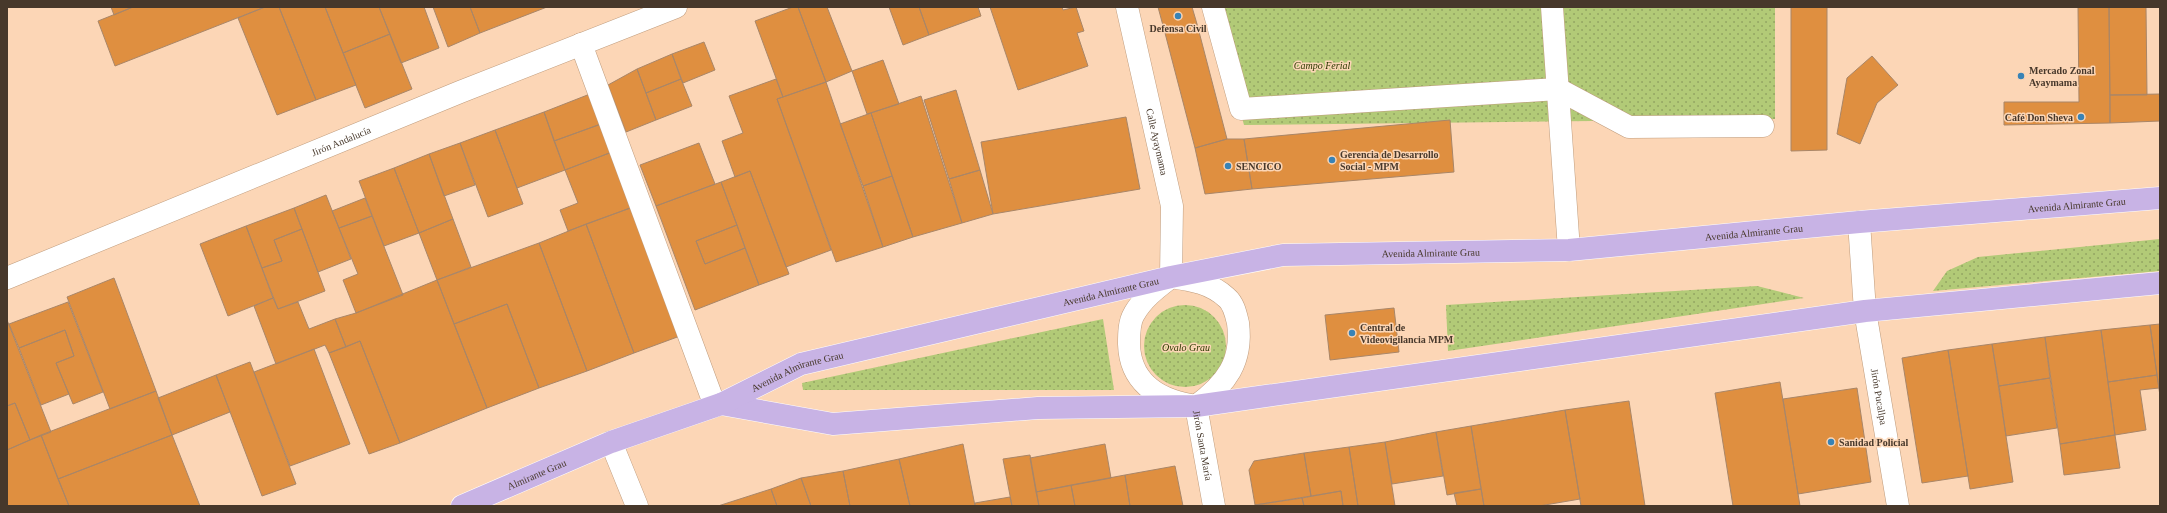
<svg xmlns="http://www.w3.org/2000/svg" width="2167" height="513" font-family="Georgia,serif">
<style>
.park{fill:url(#park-dots)}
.building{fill:#df8f40;stroke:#a98668}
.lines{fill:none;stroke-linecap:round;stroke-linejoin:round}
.minor-casing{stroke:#bf9c7d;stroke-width:23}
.major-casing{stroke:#fff;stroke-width:23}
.minor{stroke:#fff;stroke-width:22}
.major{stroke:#c8b3e5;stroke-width:22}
.poi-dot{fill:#3883b6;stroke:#fcd6b6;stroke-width:1.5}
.labels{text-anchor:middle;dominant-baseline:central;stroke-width:3;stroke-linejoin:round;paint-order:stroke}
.poi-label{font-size:10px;font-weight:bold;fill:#47382b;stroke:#fcd6b6;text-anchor:start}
.park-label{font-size:10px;font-style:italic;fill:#2c3800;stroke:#fcd6b6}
.street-label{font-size:10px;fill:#47382b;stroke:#fcd6b6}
</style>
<defs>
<pattern id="park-dots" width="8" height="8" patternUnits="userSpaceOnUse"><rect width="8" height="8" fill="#b2ca77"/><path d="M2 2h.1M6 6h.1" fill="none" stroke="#93a562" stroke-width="1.8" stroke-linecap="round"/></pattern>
</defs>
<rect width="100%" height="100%" fill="#fcd6b6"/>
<path class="park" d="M1212 7H1775V119L1244 125Z
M2160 239V271L1933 291 1947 271 1978 257Z
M1757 286 1804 298 1448 351 1446 305Z
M1144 346a41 41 0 1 1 82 0a41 41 0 1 1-82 0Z
M1103 319 1114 390H803L802 383Z"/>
<path class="building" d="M111 7H133L114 15Z
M133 7H265L115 66 98 21Z
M265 7H279L316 100 277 115 238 18Z
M279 7H325L356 85 316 100Z
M325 7H379L390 34 343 53Z
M379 7H424L439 48 401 63Z
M433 7H470L480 33 448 47Z
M470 7H547L480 33Z
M793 7H798L826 82 783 97 755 21Z
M798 7H827L852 71 826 82Z
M889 7H919L929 35 903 45Z
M919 7H978L981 16 929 35Z
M990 7H1062L1063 10 1076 7 1084 31 1077 33 1088 66 1018 90Z
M1158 7H1192L1197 24 1165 33Z
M1791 7H1827V150L1791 151Z
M2078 7H2109L2110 123 2004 125V102H2079Z
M2109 7H2146L2147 95H2110Z
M1197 24 1227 139 1195 148 1165 33Z
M390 34 412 89 365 108 343 53Z
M704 42 715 70 683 83 672 54Z
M672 54 681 79 646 93 637 69Z
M1872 56 1898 85 1877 103 1860 144 1837 134 1847 78Z
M883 60 899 104 867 114 852 71Z
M637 69 656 120 626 132 608 85Z
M681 79 692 106 656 120 646 93Z
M776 79 783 97 777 99 831 250 786 267 750 171 735 177 722 141 743 133 729 96Z
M826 82 883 247 836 262 777 99Z
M956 90 980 170 949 179 924 100Z
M590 94 601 124 554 141 544 112Z
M2160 94V121L2110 123V95Z
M921 96 962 223 913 237 871 113Z
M544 112 565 170 517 188 495 130Z
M871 113 892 176 863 186 840 124Z
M1126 117 1140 189 993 214 981 142Z
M1450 120 1454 172 1252 189 1244 139Z
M601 124 612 152 565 170 554 141Z
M495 130 523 204 488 217 460 143Z
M1227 139H1244L1252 189 1205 194 1195 148Z
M460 143 475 185 444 196 429 154Z
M699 143 715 184 656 206 640 165Z
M612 152 633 207 568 231 560 210 578 203 565 170Z
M429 154 453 219 419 233 394 168Z
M394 168 419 233 384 246 359 181Z
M980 170 993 214 962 223 949 179Z
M750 171 789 274 759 285 721 182Z
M892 176 913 237 883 247 863 186Z
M721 182 737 225 696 241 705 264 745 248 759 285 695 310 656 206Z
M326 195 351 259 318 272 294 208Z
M365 198 372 216 339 228 332 211Z
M633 207 680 336 634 353 586 224Z
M294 208 302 229 274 240 282 261 262 268 246 226Z
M372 216 403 295 356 313 343 280 358 274 339 228Z
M453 219 471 267 437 280 419 233Z
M586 224 634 353 587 371 539 243Z
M737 225 745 248 705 264 696 241Z
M246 226 273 298 228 316 200 244Z
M302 229 325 291 278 309 262 268 282 261 274 240Z
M539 243 587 371 539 388 507 304 454 324 437 280Z
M114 278 156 391 110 409 67 297Z
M437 280 487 408 400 443 360 341 346 347 335 319 356 313Z
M273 298 278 309 298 302 309 329 335 319 346 347 329 353 325 345 276 364 254 306Z
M68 302 103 392 73 404 56 363 74 356 65 330 19 348 9 324Z
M507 304 539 388 487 408 454 324Z
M1394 308 1399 352 1330 360 1325 315Z
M7 320 51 432 30 440 15 403 7 406Z
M2160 324V396L2150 325Z
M2150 325 2157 375 2108 382 2101 330Z
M65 330 74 356 56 363 69 394 41 405 19 348Z
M2101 330 2115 435 2060 444 2045 337Z
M2045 337 2050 378 1999 386 1992 344Z
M360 341 400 443 369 454 329 353Z
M1992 344 2013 482 1970 489 1948 350Z
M314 349 350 444 290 466 254 372Z
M1948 350 1968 476 1922 483 1902 358Z
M250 362 296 484 262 496 216 375Z
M216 375 230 412 172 435 158 398Z
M2157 375 2159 388 2140 390 2146 430 2115 435 2108 382Z
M2050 378 2057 428 2006 436 1999 386Z
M1780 382 1800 506H1733L1715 393Z
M1857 388 1871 482 1798 494 1783 399Z
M156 391 172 435 58 479 41 435Z
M1629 401 1645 506H1581L1565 410Z
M15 403 30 440 7 450V406Z
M1565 410 1580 499 1539 506H1484L1471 426Z
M1471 426 1481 489 1447 495 1436 432Z
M1436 432 1443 476 1392 484 1385 442Z
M41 435 69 506H7V450Z
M172 435 200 506H69L58 479Z
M2115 435 2120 468 2064 475 2060 444Z
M1385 442 1395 506H1358L1349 447Z
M963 444 975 506H910L899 459Z
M1105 444 1111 478 1036 492 1030 458Z
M1349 447 1358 506H1343L1341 491 1311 496 1304 453Z
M1304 453 1311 496 1255 505 1249 470 1254 461Z
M1030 455 1039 506H1012L1003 459Z
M899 459 910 506H850L843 471Z
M1175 466 1183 506H1130L1125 475Z
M843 471 850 506H811L801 478Z
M1125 475 1130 506H1075L1071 485Z
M801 478 811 506H777L771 489Z
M1071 485 1075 506H1039L1036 492Z
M771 489 777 506H718Z
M1481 489 1484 506H1457L1454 493Z
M1341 491 1343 506H1304L1302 498Z
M1010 497 1012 506H975V503Z
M1302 498 1304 506 1255 505Z"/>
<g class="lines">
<defs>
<g id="minor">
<path id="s1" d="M1127 7 1172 206 1171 277"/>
<path d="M1213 7 1241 109 1558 89 1629 127 1763 126"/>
<path d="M1552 7 1569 250"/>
<path d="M581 44 715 406"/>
<path id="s2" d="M1859 222 1865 311 1898 506"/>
<path d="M1171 277C1192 280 1211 283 1227 298 1234 304 1236 315 1238 323 1243 362 1226 384 1196 406"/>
<path d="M1171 277C1157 288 1143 298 1134 314 1129 322 1129 334 1129 344 1130 381 1156 399 1191 405"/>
<path id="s3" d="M7 278 460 92 676 7"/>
<path id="s4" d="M1196 406 1214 506"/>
<path d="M611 442 637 506"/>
</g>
<g id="major">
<path d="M721 404 833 424 1038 408 1196 406 1865 311 2160 283"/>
<path id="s5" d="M462 506 611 442 721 404 801 364 1171 277 1283 255 1569 250 1859 222 2160 198"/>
</g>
</defs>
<use href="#minor" class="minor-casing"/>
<use href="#major" class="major-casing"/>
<use href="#minor" class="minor"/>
<use href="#major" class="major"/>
</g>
<g class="poi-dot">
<circle cx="1178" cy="16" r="4"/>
<circle cx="2021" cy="76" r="4"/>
<circle cx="2081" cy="117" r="4"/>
<circle cx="1332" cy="160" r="4"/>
<circle cx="1228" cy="166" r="4"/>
<circle cx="1352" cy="333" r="4"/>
<circle cx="1831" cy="442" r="4"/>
</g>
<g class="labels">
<g class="poi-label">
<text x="1178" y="28" text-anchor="middle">Defensa Civil</text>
<text x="2029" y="70">Mercado Zonal<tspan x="2029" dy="12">Ayaymama</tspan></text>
<text x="2073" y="117" text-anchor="end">Café Don Sheva</text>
<text x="1340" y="154">Gerencia de Desarrollo<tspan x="1340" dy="12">Social - MPM</tspan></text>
<text x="1236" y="166">SENCICO</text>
<text x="1360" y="327">Central de<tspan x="1360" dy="12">Videovigilancia MPM</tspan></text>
<text x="1839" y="442">Sanidad Policial</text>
</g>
<g class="park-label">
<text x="1322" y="65">Campo Ferial</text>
<text x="1186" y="347">Ovalo Grau</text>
</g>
<g class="street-label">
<text stroke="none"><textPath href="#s3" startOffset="361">Jirón Andalucía</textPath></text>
<text stroke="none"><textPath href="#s1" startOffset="138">Calle Ayaymama</textPath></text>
<text stroke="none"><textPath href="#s5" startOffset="1658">Avenida Almirante Grau</textPath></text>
<text stroke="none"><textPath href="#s5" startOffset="1334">Avenida Almirante Grau</textPath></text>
<text stroke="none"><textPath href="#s5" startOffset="1010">Avenida Almirante Grau</textPath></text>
<text stroke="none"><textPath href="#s5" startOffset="686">Avenida Almirante Grau</textPath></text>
<text stroke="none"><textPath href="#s5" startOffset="362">Avenida Almirante Grau</textPath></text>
<text stroke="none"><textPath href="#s2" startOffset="176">Jirón Pucallpa</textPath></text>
<text stroke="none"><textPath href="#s4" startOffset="40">Jirón Santa María</textPath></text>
<text stroke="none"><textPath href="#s5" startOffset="81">Almirante Grau</textPath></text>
</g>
</g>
<rect width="2167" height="513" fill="none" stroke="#47382b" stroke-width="16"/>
</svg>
